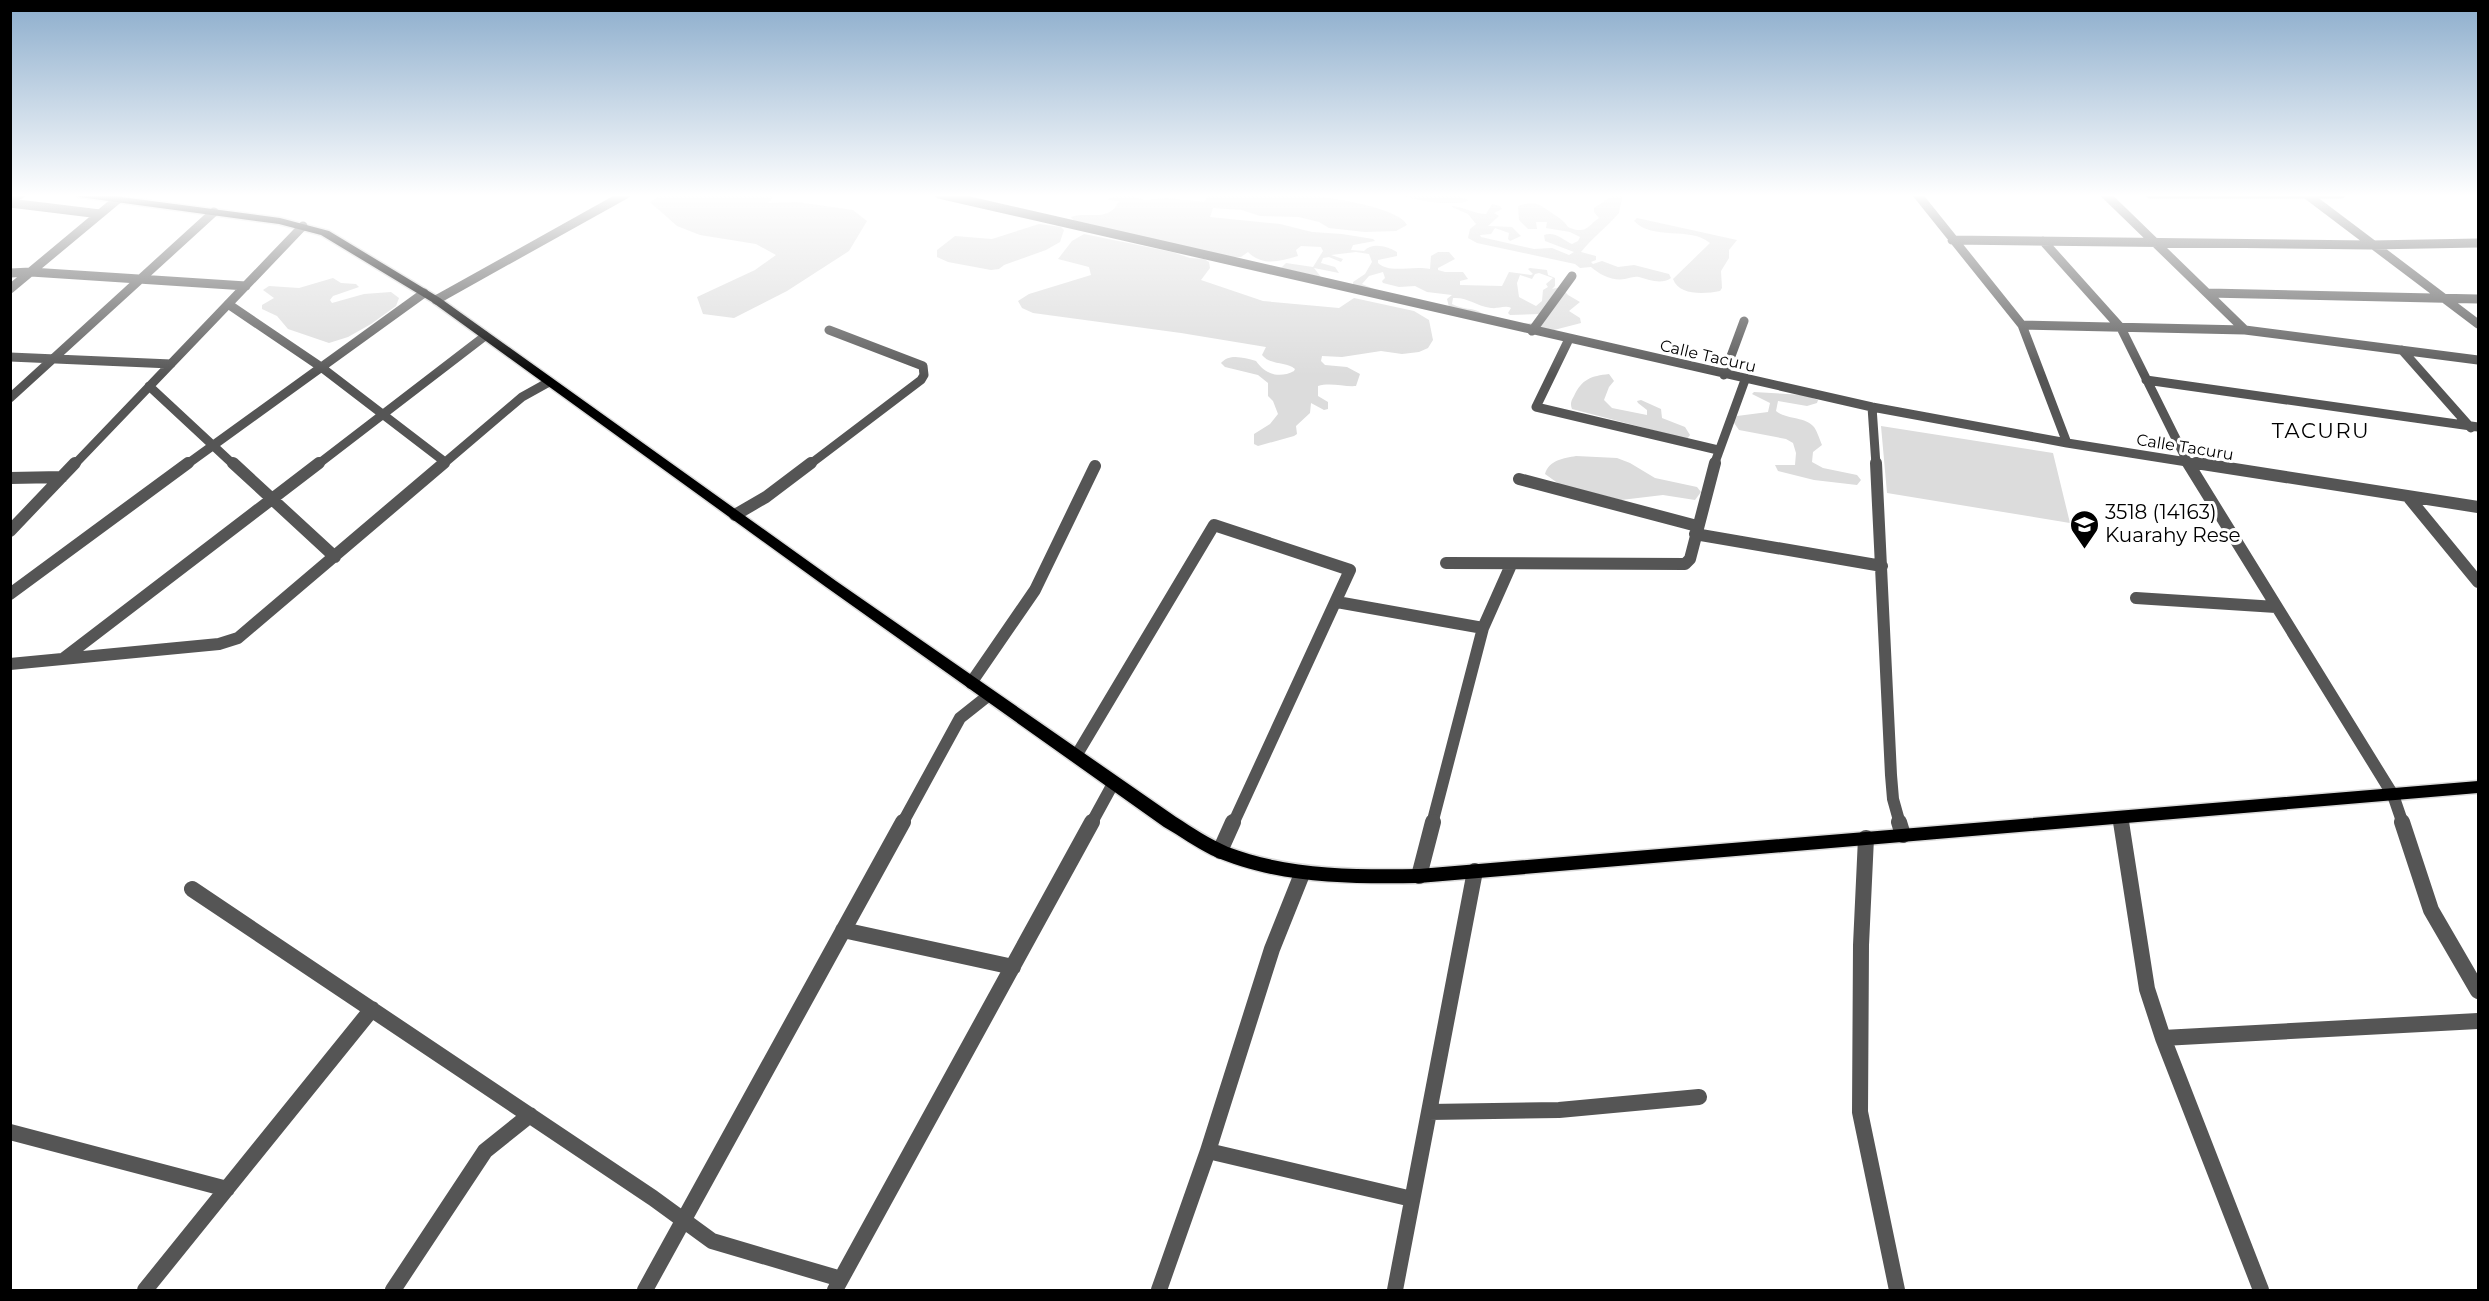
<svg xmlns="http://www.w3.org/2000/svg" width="2489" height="1301" font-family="Montserrat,sans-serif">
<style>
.green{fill:#dcdcdc;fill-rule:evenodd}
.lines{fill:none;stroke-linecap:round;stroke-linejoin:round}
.primary-casing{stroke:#dbdbdb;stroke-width:3}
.minor-far2{stroke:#555;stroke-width:9}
.minor-far1{stroke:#555;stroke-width:12}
.minor{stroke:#555;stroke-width:16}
.primary{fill:#000;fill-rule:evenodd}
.labels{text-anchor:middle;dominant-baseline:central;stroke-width:6;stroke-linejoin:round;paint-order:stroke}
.far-street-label{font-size:16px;fill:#000;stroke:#fff}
.poi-label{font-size:20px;fill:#000;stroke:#fff;text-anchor:start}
.neighbourhood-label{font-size:21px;letter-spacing:1.5px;fill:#000;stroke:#fff}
</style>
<rect width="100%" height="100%" fill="#fff"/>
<path class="green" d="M662 194H776L768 203 797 202 853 210 867 221 849 251 787 291 734 318 703 314 697 297 755 270 776 255 756 244 700 235 677 226 650 202Z
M1210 194C1238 194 1266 193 1294 194 1315 195 1399 206 1407 225L1396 231 1365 232 1329 228 1319 222 1299 217 1260 216 1242 210 1213 208 1210 217 1280 224 1312 232 1342 234 1373 239 1375 241 1353 245 1351 250 1364 251C1372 242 1387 246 1397 252V256L1378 260V263C1389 274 1413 265 1430 269L1431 256 1438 252H1449L1455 259 1438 268V270L1445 272H1463L1468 279 1460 281V285L1502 286 1509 272 1531 275 1533 274 1528 269 1530 268 1547 270 1548 275 1555 278V286L1552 289 1561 287 1568 295 1580 302 1569 311 1580 318 1581 323 1554 330 1520 324 1533 323 1540 314 1510 315 1508 313 1511 308C1504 305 1499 309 1491 308 1476 306 1468 297 1453 298L1452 304C1462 310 1474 307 1483 314L1449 307 1447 299 1452 295 1427 292 1415 286 1399 287 1383 283 1382 281 1385 278 1383 272 1369 276 1362 284 1374 289 1353 286V282L1365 274 1372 262 1369 254 1356 252 1331 255 1343 259 1341 262 1329 257 1323 258 1321 263 1335 267 1339 273 1314 268 1321 277 1281 268 1286 263 1313 267 1323 251 1321 247 1301 246 1296 250 1298 256C1280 261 1263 267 1248 252L1241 257H1230L1074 221 1071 217C1088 211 1109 223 1119 201L1108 200 1110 197 1131 196 1145 200 1167 198 1204 202ZM1539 273 1553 278 1546 284 1548 287 1543 290 1542 301 1536 306 1519 297 1517 283 1520 275 1532 279 1535 274Z
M1399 194 1457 196 1469 200C1457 207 1412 201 1399 194Z
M1615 194H1623L1619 213C1607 227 1592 238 1581 252L1596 256V260L1591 262 1593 264 1602 261 1618 267 1634 265 1669 274 1671 278C1661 285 1650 280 1639 277 1635 276 1630 278 1625 279 1612 281 1600 275 1591 267L1580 268 1575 264 1477 243 1468 238 1470 229 1476 224 1468 214 1452 207 1453 206C1463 207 1476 214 1486 214L1492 204 1500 206 1502 209 1494 213 1499 216 1488 226 1512 227 1521 236 1510 241 1508 239 1509 233 1495 228 1491 234 1480 235 1481 237 1534 249 1552 248 1569 255 1574 252 1545 241 1544 235C1555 231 1563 240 1572 244L1578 241 1580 237 1570 232 1546 228 1547 222H1536L1537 229H1528L1519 220 1518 206C1534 201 1537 203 1549 211 1557 217 1563 219 1568 227 1587 235 1587 226 1599 218L1594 212V208Z
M1637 218 1737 240 1729 250V258L1721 271 1722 288 1720 291C1705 294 1679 296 1673 279L1710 243C1690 226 1653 241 1634 221Z
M1039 224 1061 227 1064 230 1060 242 1046 250 1004 265 999 269 991 270 948 262 937 257V250L955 236 992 239Z
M1084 234 1172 252 1190 258 1204 259 1209 262 1210 268 1201 280 1263 301 1339 308 1354 298 1414 311 1429 320 1433 340 1428 348 1419 352 1402 354 1381 351 1342 357 1322 356 1321 361 1325 365 1347 367 1360 374 1356 386C1344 387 1330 382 1318 386V396L1328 402V409L1324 410 1311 403 1310 413 1296 426 1297 434 1294 436 1258 446 1254 444V434L1270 424 1278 414 1273 401 1268 396V383L1258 375 1225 367 1221 363C1230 353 1244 358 1256 361 1265 374 1279 379 1294 371L1295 369C1286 361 1271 366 1262 355L1266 347 1181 333 1033 313 1022 308 1018 301 1029 294 1091 275 1089 267 1058 259 1072 241Z
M333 278 341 283 356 284 359 287 333 296 330 300 332 303 364 294 391 292 399 298 396 306 371 324 348 337 329 343 288 329 277 316 262 309V305L274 298 263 290 269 286 299 288Z
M1609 374 1614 381 1609 387 1604 400 1612 408 1647 415V410L1638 403 1637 401 1641 400 1661 409 1662 418 1685 427 1690 435 1687 439 1572 409C1570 404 1571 401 1574 396 1582 379 1591 376 1609 374Z
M1754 392 1804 395 1818 400 1817 403 1807 406 1778 401 1776 411C1787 420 1805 416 1814 427 1817 431 1820 440 1822 445L1813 452 1812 462 1823 468 1857 475 1861 480 1857 485 1814 480 1778 471 1775 465H1795L1796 453 1793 443 1786 439 1739 430 1732 420 1737 416 1768 412 1770 403 1752 394Z
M1881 426 2053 453 2070 523 1887 493Z
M1576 456 1617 458 1630 463 1655 478 1697 487 1701 492 1695 500 1663 495 1621 500 1559 484 1545 474C1549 460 1564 458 1576 456Z"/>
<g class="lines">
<defs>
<path id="primary" d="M74 194H99L280 218 329 231 440 298 836 581 1176 817C1193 828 1210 839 1228 847 1288 870 1355 870 1419 869L2478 781V793L1419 883C1349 884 1276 884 1211 855 1195 847 1180 836 1164 827L826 587 432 302 321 235 279 224 79 197Z"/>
</defs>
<use href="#primary" class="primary-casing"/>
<path class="minor-far2" d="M939 194 1872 407 2067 443 2206 465
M1917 194 2022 325 2067 443
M2105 194 2245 330
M2150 194H2341
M2306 194 2478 324
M10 199 21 194
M10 203 100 214
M1952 240 2371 245 2478 243
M2043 241 2121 328 2189 465
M10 273 31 272 246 286
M10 289 118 199
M2208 293 2478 299
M436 300 626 194
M228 304 321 367 445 462
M2022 325 2245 330 2478 360
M1532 331 1572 276
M1569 339 1536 407 1718 450
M2402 350 2471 428
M10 357 171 364
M1724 375 1744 321
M2146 380 2478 427
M149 386 234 465
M10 398 214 212
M1872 407 1876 465
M74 465 303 226
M186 465 424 293
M317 465 485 336
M442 465 522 397 549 382
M809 465 921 380 924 375 923 366 829 330
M1714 465 1745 380"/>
<path class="minor-far1" d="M233 463 335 557
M1876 463 1891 775 1893 799 1900 824
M2188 463 2393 795 2403 824
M2196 463 2478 507
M10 478 62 477
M1519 479 1697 526
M2409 498 2478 582
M735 515 766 497 811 463
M10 531 75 463
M1695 534 1882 566
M1446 563 1685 564 1690 559 1715 463
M10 594 188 463
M2136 598 2276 607
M1337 602 1483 628
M64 658 319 463
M10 664 219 644 238 638 444 463
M971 683 1035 590 1095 466
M1076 756 1214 525 1350 570 1233 824
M2120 817 2121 824
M902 824 960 718 989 695
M1091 824 1114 782
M1432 824 1483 628 1511 565"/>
<path class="minor" d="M1899 822 1903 835
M2121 822 2147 989 2163 1038 2261 1290
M2402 822 2431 910 2478 991
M1866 838 1861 945 1860 1112 1897 1290
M1220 851 1233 822
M1419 876 1433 822
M192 889 653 1198 712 1241 841 1279
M843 930 1013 967
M2163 1038 2478 1021
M1429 1112 1559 1110 1699 1097
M10 1132 227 1189
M1208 1151 1412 1199
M145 1290 372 1009
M393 1290 485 1151 530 1115
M645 1290 903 822
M835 1290 1092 822
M1159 1290 1208 1151 1272 949 1302 874
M1395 1290 1475 871"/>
<use href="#primary" class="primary"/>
</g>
<linearGradient id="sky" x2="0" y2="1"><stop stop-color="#8cadcc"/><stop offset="0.52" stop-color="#fff"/><stop offset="1" stop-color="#fff" stop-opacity="0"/></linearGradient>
<rect width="2489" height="376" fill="url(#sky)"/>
<defs>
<symbol id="school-pin" viewBox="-11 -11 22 30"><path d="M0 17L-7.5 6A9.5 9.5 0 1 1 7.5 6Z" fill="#000" stroke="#fff"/><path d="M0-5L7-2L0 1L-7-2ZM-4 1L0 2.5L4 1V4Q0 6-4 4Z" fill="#fff"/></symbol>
</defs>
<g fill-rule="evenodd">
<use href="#school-pin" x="2068" y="508" width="33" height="45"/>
</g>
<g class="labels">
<g class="far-street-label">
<text transform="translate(1708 356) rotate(13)">Calle Tacuru</text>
<text transform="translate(2185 447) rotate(9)">Calle Tacuru</text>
</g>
<g class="poi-label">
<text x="2105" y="512">3518 (14163)<tspan x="2105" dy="23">Kuarahy Rese</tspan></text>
</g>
<g class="neighbourhood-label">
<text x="2321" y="430">TACURU</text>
</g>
</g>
<rect width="2489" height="1301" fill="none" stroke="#000000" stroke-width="24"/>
</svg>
